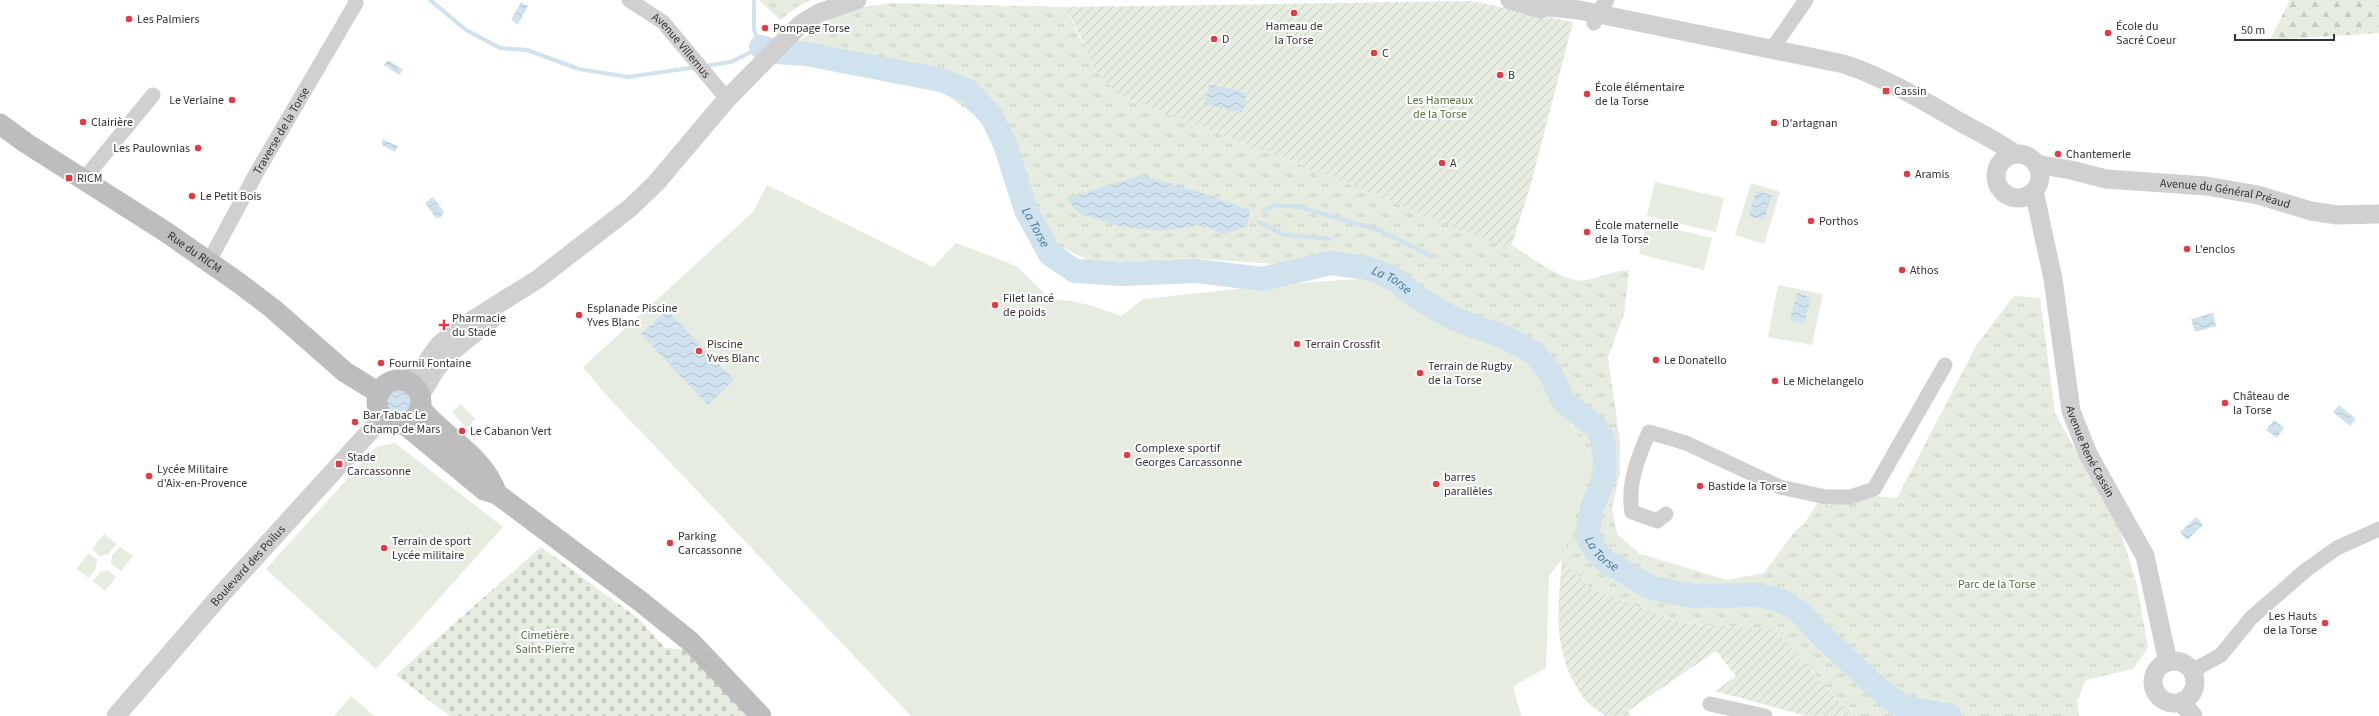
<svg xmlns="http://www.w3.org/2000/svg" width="2379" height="716" font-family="'Source Sans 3',sans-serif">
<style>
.grass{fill:#e6ecdf}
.forest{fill:url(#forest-firs)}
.cemetery{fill:url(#cemetery-stones)}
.park{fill:url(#park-tufts)}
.garden{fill:url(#garden-furrows)}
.water{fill:url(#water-waves)}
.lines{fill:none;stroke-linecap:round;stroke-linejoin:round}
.stream{stroke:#cfe2ee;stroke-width:4}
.river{stroke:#cfe2ee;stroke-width:24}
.minor{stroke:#d0d0d0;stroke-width:15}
.tertiary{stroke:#d0d0d0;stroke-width:19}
.secondary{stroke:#bdbdbd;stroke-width:21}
.poi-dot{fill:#e63946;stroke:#fff;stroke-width:1.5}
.labels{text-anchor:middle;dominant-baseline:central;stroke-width:4;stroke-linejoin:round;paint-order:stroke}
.poi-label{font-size:12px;fill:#333;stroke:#fff;text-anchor:start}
.street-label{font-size:12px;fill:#333;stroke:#fff}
.park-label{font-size:12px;fill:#56703f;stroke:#fff}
.water-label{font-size:13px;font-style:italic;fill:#3f7597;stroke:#fff}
</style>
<defs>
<pattern id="forest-firs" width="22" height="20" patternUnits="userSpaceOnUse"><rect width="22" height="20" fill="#e6ecdf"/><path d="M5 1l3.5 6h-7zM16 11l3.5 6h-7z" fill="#c6cbc0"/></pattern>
<pattern id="cemetery-stones" width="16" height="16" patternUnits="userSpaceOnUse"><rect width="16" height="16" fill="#e6ecdf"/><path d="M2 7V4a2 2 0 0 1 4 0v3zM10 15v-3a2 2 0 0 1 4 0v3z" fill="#c6cbc0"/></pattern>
<pattern id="park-tufts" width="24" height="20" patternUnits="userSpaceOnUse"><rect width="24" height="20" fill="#e6ecdf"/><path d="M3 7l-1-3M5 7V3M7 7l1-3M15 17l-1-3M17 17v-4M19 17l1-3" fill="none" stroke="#c6cbc0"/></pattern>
<pattern id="garden-furrows" width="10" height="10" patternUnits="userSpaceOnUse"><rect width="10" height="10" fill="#e6ecdf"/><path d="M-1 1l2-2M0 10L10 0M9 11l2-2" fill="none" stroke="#c6cbc0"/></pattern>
<pattern id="water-waves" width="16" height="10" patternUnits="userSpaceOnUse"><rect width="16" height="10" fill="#cfe2ee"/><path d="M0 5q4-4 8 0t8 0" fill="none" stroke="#b2c2cd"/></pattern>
</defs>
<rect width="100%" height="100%" fill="#fff"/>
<path class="grass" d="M1655 182 1724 198 1716 232 1647 216Z
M1751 183 1780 192 1764 244 1735 235Z
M767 185 933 267 956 243 1016 266 1050 299C1076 300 1097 307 1121 316L1143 299 1286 284 1373 278 1536 366 1593 461 1562 559 1549 576 1546 668 1513 686 1521 716H911L607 396 583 367 753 212Z
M1646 222 1712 238 1704 270 1639 254Z
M1778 285 1823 294 1812 345 1768 337Z
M461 404 475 419 466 428 452 412Z
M395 443 503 527 376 669 266 569 376 447Z
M104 534 117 544 108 554 100 556 92 549Z
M120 547 133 556 121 571 111 564 112 555Z
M89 553 97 559 96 568 89 578 76 569Z
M108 570 116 577 105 591 93 581 100 572Z
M351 696 374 716H334Z"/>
<path class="forest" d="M2290 0H2379V33L2270 40Z"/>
<path class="cemetery" d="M541 547 639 619 665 648 685 649 749 716H450L396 675Z"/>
<path class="park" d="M759 0H811L800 5 780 20Z
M891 3 1066 7 1079 37 1119 96 1290 160 1510 249 1512 245C1529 256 1566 285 1587 280 1602 277 1612 271 1629 270L1624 314 1608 357 1620 441V472L1612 508 1617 534 1640 554 1728 580 1764 573 1796 530 1804 524 1819 501 1829 506 1867 495 1897 498 1976 346 2014 296 2040 298 2055 413 2120 530 2137 585 2148 648 2133 669 2086 680 2077 701 2079 716H1856L1848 711 1774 629 1680 623 1590 588 1562 559 1593 461 1536 366 1373 278 1276 264 1201 259 1117 274 1038 236 1026 210 1005 136 936 88 797 60 777 52 820 29 831 18 858 8Z"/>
<path class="garden" d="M1471 1 1573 22 1530 187 1510 250 1290 160 1119 96 1097 71 1066 7Z
M1562 559 1590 588 1680 623 1774 629 1848 711 1856 716H1806L1715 691 1736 676 1716 651 1628 711 1631 716H1605C1598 710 1589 705 1584 698 1551 653 1558 611 1562 559Z"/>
<path class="water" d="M521 2 528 6 518 24 511 20Z
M388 60 403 70 399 75 384 65Z
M1210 84 1247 93 1243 113 1205 104Z
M382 139 398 146 395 152 382 145Z
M1142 175 1205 194 1250 210 1247 226 1224 234 1201 225 1160 231 1119 226 1078 213 1066 198Z
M1756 191 1772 195 1764 220 1749 216Z
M433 197 444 212 441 217 436 218 425 203Z
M1797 293 1811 297 1804 324 1790 320Z
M667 310 734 380 708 405 641 334Z
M2213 313 2216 326 2195 332 2191 319Z
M385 400a15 15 0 1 1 30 0a15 15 0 1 1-30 0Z
M2339 405 2356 419 2350 426 2333 412Z
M2274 420 2284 428 2277 438 2266 430Z
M2196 517 2203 525 2187 540 2180 532Z"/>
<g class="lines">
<path class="stream" d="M430 0 466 30 500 48 527 50 579 69 628 77 697 67
M704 66 731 62 761 47 754 30V0
M1264 210 1275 205 1300 207 1381 231 1431 256
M1259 222 1285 235 1330 239"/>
<path class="river" id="s1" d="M761 47 777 52 806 54 941 80 968 91 992 117 1005 144 1026 210 1050 254 1075 271 1121 274 1197 271 1262 279 1331 263 1368 268 1396 280 1415 296 1454 319 1505 337 1534 353 1550 372 1563 401 1595 426 1603 439 1605 463 1603 481 1592 508 1587 535 1596 552 1607 562 1652 588 1693 596 1759 595 1780 600 1800 612 1820 634 1882 692 1904 707 1950 716"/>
<g class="minor">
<path id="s2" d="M629 0 663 22 727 99"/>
<path d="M1594 23 1597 13 1607 0"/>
<path d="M1772 49 1806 0"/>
<path d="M84 179 153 95"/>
<path id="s3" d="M208 263 257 172 356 3 355 0"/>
<path d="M1666 514 1657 521 1632 512C1627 485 1638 457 1649 432L1686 443 1780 487 1826 497H1850L1874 489 1945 365"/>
<path d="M2192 671 2221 655 2251 618 2306 570 2337 548 2379 529"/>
<path d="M1710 704 1765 716"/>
</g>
<g class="tertiary">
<path d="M1510 0 1541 9"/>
<path d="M1529 5 1579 10 1844 64C1886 78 1924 101 1962 123 1980 133 1999 142 2015 154"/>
<circle cx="2018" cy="176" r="22"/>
<path id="s4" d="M2036 164 2071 170 2106 179 2206 186 2258 195 2311 211 2337 215 2379 214"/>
<path id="s5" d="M2034 191 2053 279 2071 411 2088 454 2145 556 2168 662"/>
<path d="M407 380 426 363 439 345 460 328 538 279 630 208 656 183 727 99 801 24 819 13 857 0"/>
<path d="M421 394 436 369 451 352 493 318"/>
<circle cx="2174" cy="682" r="21"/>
<path d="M2181 702 2193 716"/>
<path id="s6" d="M116 716 219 597 383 417"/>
</g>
<g class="secondary">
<path id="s7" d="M0 124 26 143 166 232 239 283 272 308 345 372 379 393"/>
<circle cx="399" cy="402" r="22"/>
<path d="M421 409C446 439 483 455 497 494"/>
<path d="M404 424 484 490 497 494 640 601 691 642 761 716"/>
</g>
</g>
<g class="poi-dot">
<circle cx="1294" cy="13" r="4"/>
<circle cx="129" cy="19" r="4"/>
<circle cx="765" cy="28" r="4"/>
<circle cx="2108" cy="33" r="4"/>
<circle cx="1214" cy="39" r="4"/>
<circle cx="1374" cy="53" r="4"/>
<circle cx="1500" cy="75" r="4"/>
<rect x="1882" y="87" width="8" height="8" rx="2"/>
<circle cx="1587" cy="94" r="4"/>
<circle cx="232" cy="100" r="4"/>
<circle cx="83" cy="122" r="4"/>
<circle cx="1774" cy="123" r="4"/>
<circle cx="198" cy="148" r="4"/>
<circle cx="2058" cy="154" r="4"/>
<circle cx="1442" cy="163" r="4"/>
<circle cx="1907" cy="174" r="4"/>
<rect x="65" y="174" width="8" height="8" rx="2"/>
<circle cx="192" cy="196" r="4"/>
<circle cx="1811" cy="221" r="4"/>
<circle cx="1587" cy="232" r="4"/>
<circle cx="2187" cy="249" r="4"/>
<circle cx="1902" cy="270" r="4"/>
<circle cx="995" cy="305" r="4"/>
<circle cx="579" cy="315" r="4"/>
<path d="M442 319h4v4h4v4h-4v4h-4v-4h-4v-4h4z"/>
<circle cx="1297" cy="344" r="4"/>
<circle cx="699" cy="351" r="4"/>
<circle cx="1656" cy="360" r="4"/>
<circle cx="381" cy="363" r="4"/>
<circle cx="1420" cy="373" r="4"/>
<circle cx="1775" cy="381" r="4"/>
<circle cx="2225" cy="403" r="4"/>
<circle cx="355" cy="422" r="4"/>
<circle cx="462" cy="431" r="4"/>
<circle cx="1127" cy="455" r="4"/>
<rect x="335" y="460" width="8" height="8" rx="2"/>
<circle cx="149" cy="476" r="4"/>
<circle cx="1436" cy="484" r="4"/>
<circle cx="1700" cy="486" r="4"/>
<circle cx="670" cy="543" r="4"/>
<circle cx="384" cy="548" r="4"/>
<circle cx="2325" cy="623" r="4"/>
</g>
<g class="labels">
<g class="poi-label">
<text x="137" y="19">Les Palmiers</text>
<text x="1294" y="26" text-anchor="middle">Hameau de<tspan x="1294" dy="14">la Torse</tspan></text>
<text x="2116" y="26">École du<tspan x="2116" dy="14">Sacré Coeur</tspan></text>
<text x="773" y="28">Pompage Torse</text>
<text x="1222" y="39">D</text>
<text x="1382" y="53">C</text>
<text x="1508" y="75">B</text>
<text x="1595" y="87">École élémentaire<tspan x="1595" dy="14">de la Torse</tspan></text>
<text x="1894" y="91">Cassin</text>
<text x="224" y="100" text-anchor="end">Le Verlaine</text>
<text x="91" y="122">Clairière</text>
<text x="1782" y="123">D'artagnan</text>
<text x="190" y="148" text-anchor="end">Les Paulownias</text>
<text x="2066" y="154">Chantemerle</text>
<text x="1450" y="163">A</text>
<text x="1915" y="174">Aramis</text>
<text x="77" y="178">RICM</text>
<text x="200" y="196">Le Petit Bois</text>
<text x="1819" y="221">Porthos</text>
<text x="1595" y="225">École maternelle<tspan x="1595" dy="14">de la Torse</tspan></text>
<text x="2195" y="249">L'enclos</text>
<text x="1910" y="270">Athos</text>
<text x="1003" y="298">Filet lancé<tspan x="1003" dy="14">de poids</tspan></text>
<text x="587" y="308">Esplanade Piscine<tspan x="587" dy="14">Yves Blanc</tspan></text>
<text x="452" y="318">Pharmacie<tspan x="452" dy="14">du Stade</tspan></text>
<text x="707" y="344">Piscine<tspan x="707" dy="14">Yves Blanc</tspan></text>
<text x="1305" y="344">Terrain Crossfit</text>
<text x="1664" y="360">Le Donatello</text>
<text x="389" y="363">Fournil Fontaine</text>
<text x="1428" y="366">Terrain de Rugby<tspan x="1428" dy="14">de la Torse</tspan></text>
<text x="1783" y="381">Le Michelangelo</text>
<text x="2233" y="396">Château de<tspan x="2233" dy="14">la Torse</tspan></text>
<text x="363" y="415">Bar Tabac Le<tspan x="363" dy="14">Champ de Mars</tspan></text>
<text x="470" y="431">Le Cabanon Vert</text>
<text x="1135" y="448">Complexe sportif<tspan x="1135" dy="14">Georges Carcassonne</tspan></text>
<text x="347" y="457">Stade<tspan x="347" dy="14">Carcassonne</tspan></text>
<text x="157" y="469">Lycée Militaire<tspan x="157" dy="14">d'Aix-en-Provence</tspan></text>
<text x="1444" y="477">barres<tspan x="1444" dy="14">parallèles</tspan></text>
<text x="1708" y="486">Bastide la Torse</text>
<text x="678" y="536">Parking<tspan x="678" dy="14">Carcassonne</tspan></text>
<text x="392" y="541">Terrain de sport<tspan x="392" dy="14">Lycée militaire</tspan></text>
<text x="2317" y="616" text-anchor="end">Les Hauts<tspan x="2317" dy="14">de la Torse</tspan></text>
</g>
<g class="street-label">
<text stroke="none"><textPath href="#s2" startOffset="70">Avenue Villemus</textPath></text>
<text stroke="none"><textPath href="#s3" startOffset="151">Traverse de la Torse</textPath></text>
<text stroke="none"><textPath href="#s4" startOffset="192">Avenue du Général Préaud</textPath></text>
<text stroke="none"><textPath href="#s7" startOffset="233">Rue du RICM</textPath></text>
<text stroke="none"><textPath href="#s5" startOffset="268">Avenue René Cassin</textPath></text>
<text stroke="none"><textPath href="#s6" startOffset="200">Boulevard des Poilus</textPath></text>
</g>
<g class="park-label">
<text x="1440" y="100">Les Hameaux<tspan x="1440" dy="14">de la Torse</tspan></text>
<text x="1997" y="584">Parc de la Torse</text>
<text x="545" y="635">Cimetière<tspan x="545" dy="14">Saint-Pierre</tspan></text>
</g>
<g class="water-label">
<text stroke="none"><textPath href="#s1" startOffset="367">La Torse</textPath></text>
<text stroke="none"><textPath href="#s1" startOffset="750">La Torse</textPath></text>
<text stroke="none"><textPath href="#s1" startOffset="1147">La Torse</textPath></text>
</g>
</g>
<path d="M2235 34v6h99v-6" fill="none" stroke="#333333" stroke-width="2"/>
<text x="2241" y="34" font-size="12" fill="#333333" stroke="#ffffff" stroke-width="3" paint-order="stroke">50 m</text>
</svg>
